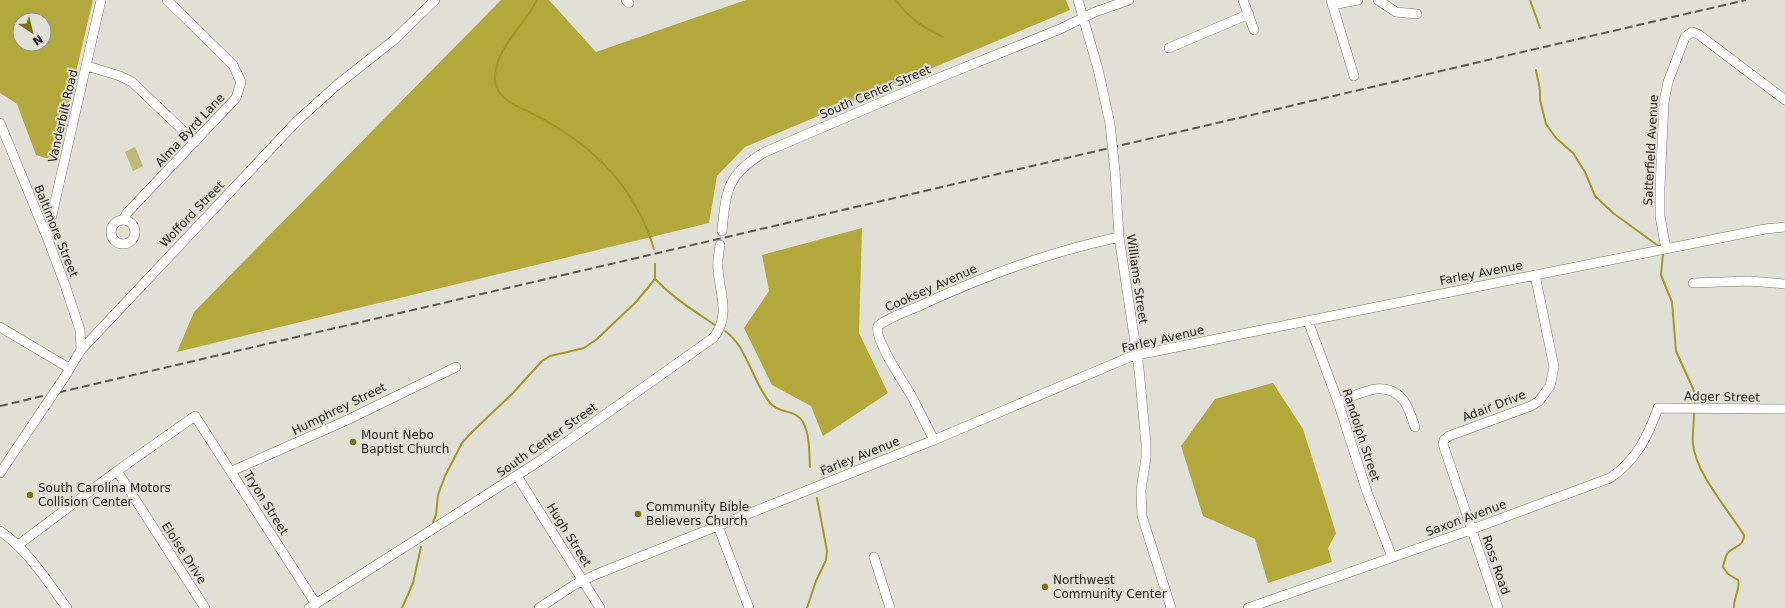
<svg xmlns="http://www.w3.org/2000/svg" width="1785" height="608" font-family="'DejaVu Sans',sans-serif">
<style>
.green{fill:#beb879}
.forest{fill:#b3a83c;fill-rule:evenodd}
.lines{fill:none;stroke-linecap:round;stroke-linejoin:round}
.stream{stroke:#a39828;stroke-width:2}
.minor-casing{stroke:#77766d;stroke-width:10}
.minor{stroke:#fff;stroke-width:9}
.rail{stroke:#5a5954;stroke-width:2;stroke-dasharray:8 4;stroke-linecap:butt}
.minor-bridge-casing{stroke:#77766d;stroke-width:10;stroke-linecap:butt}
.minor-bridge{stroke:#fff;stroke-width:9}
.poi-dot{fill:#7c7316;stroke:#e1e0d6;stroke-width:1.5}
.labels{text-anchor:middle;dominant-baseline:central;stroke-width:4;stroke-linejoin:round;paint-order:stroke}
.street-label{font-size:12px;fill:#21211d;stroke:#e1e0d6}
.poi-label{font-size:12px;fill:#21211d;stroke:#e1e0d6;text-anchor:start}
</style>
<rect width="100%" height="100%" fill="#e1e0d6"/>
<path class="green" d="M135 147 143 166 133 171 125 152Z"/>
<path class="forest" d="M0 0H93L55 161 36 155 17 104 0 93ZM20 20H44V44H20Z
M501 0H549L596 52 746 0H1066L1070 10 745 147 717 176 709 223 177 352 194 312Z
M862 228 859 333 888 393 823 436 811 406 772 385 744 328 769 291 762 255Z
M1273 383 1303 429 1336 533 1328 548 1332 562 1268 583 1255 539 1203 516 1181 446 1215 399Z"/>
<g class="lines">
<path class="stream" d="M537 0C524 26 494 49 495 80 495 87 501 96 507 100 514 106 524 109 531 113 546 120 560 129 573 138 613 166 640 203 654 249
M896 0C908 18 924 28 943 37
M1530 0 1540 28
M1536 70 1540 90V100L1546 124 1556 138 1573 153 1585 172 1595 196 1613 213 1657 245
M1663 253 1661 275 1672 302 1676 351 1694 391 1695 403
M655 264V279C673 298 693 310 715 325
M725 331C746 345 753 382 770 403 779 414 796 409 803 422 810 435 809 453 810 467
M1694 414C1694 424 1692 434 1693 444 1695 472 1729 511 1744 535 1744 547 1733 546 1727 554 1725 558 1724 563 1723 567L1728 574 1738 580C1741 589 1733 598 1734 608
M433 522 436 515 438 495 445 476 462 443 472 432 512 394 542 361 550 356 584 348 597 339 636 302 655 279
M402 608 413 583 421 547
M807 608 816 581 826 560 827 551 817 498"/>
<defs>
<path id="minor" d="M626 0 629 3
M1078 0 1098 69 1110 124
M1243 0 1254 30
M1331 0 1354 76
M1378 0 1396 12 1417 14
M1332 5 1358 0
M1169 48 1249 14
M87 66 120 76 132 82 195 142
M0 123 47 237 65 285 80 330 81 350
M1115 171 1119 237 1139 369 1146 444V458L1141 490 1142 516 1171 608
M123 220 127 213 236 98 241 82 233 65 167 0
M111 232a12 12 0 1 1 24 0a12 12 0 1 1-24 0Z
M722 231C726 190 727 174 765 152L931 81 1060 29 1095 12 1129 0
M47 237 101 0
M1666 249 1660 216V187L1664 102 1668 82 1685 37 1692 32 1698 34 1785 100
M1693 283 1749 281 1785 284
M1308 321 1338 402 1367 492 1392 557
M0 327 69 368
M64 378 81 350 297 121 337 85 394 40 435 0
M1338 402C1360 394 1386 377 1404 401 1409 408 1412 419 1415 427
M934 440C926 425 919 410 911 395 904 383 873 338 878 326 892 315 912 310 928 302 991 273 1050 252 1119 237
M117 471 205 608
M232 471 345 421 456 367
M0 473 45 406
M517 476 600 608
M718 526 749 608
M0 531C28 550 47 581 67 608
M18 545 117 471 195 416 316 604
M874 557 890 608
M309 608 541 460 713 338C731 317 720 294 718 270 717 261 719 253 720 245
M539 608 574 585 597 574 934 440 1132 356 1765 229 1785 227
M1248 608 1459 534 1610 478C1636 461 1648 436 1658 408L1785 409
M1498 608 1443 444 1444 440 1449 436 1531 406 1539 401 1550 386 1554 367 1535 275"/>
</defs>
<use href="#minor" class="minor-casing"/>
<use href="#minor" class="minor"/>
<path class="rail" d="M0 406 1746 0"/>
<defs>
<path id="minor-bridge" d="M1110 124 1115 171
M45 406 64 378"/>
</defs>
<use href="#minor-bridge" class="minor-bridge-casing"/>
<use href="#minor-bridge" class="minor-bridge"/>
</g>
<g class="poi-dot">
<circle cx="353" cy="442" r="4"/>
<circle cx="30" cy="495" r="4"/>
<circle cx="638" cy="514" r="4"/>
<circle cx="1045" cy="587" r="4"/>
</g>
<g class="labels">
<g class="street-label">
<text transform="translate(875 92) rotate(-23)">South Center Street</text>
<text transform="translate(63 116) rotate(-77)">Vanderbilt Road</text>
<text transform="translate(190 130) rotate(-47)">Alma Byrd Lane</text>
<text transform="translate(1651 150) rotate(-87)">Satterfield Avenue</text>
<text transform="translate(192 214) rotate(-46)">Wofford Street</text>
<text transform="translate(56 231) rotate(68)">Baltimore Street</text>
<text transform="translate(1481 273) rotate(-11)">Farley Avenue</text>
<text transform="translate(1137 279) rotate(82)">Williams Street</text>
<text transform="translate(931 288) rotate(-24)">Cooksey Avenue</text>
<text transform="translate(1163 339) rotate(-13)">Farley Avenue</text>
<text transform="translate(1722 397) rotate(1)">Adger Street</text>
<text transform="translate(1494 406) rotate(-21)">Adair Drive</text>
<text transform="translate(339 409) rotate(-26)">Humphrey Street</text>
<text transform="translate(1361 435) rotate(72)">Randolph Street</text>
<text transform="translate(547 440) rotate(-35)">South Center Street</text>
<text transform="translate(860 456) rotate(-22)">Farley Avenue</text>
<text transform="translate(266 503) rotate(58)">Tryon Street</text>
<text transform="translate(1466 518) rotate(-20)">Saxon Avenue</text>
<text transform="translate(569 535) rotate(58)">Hugh Street</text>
<text transform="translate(184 553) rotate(57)">Eloise Drive</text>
<text transform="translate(1496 565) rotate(71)">Ross Road</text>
</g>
<g class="poi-label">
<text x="361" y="435">Mount Nebo<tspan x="361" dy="14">Baptist Church</tspan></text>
<text x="38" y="488">South Carolina Motors<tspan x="38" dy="14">Collision Center</tspan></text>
<text x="646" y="507">Community Bible<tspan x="646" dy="14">Believers Church</tspan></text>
<text x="1053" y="580">Northwest<tspan x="1053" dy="14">Community Center</tspan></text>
</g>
</g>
<g transform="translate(32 32) rotate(145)"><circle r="19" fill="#e1e0d6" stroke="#94948c"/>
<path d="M0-3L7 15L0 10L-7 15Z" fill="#7c7316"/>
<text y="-6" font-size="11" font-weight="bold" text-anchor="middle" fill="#21211d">N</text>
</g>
</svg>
